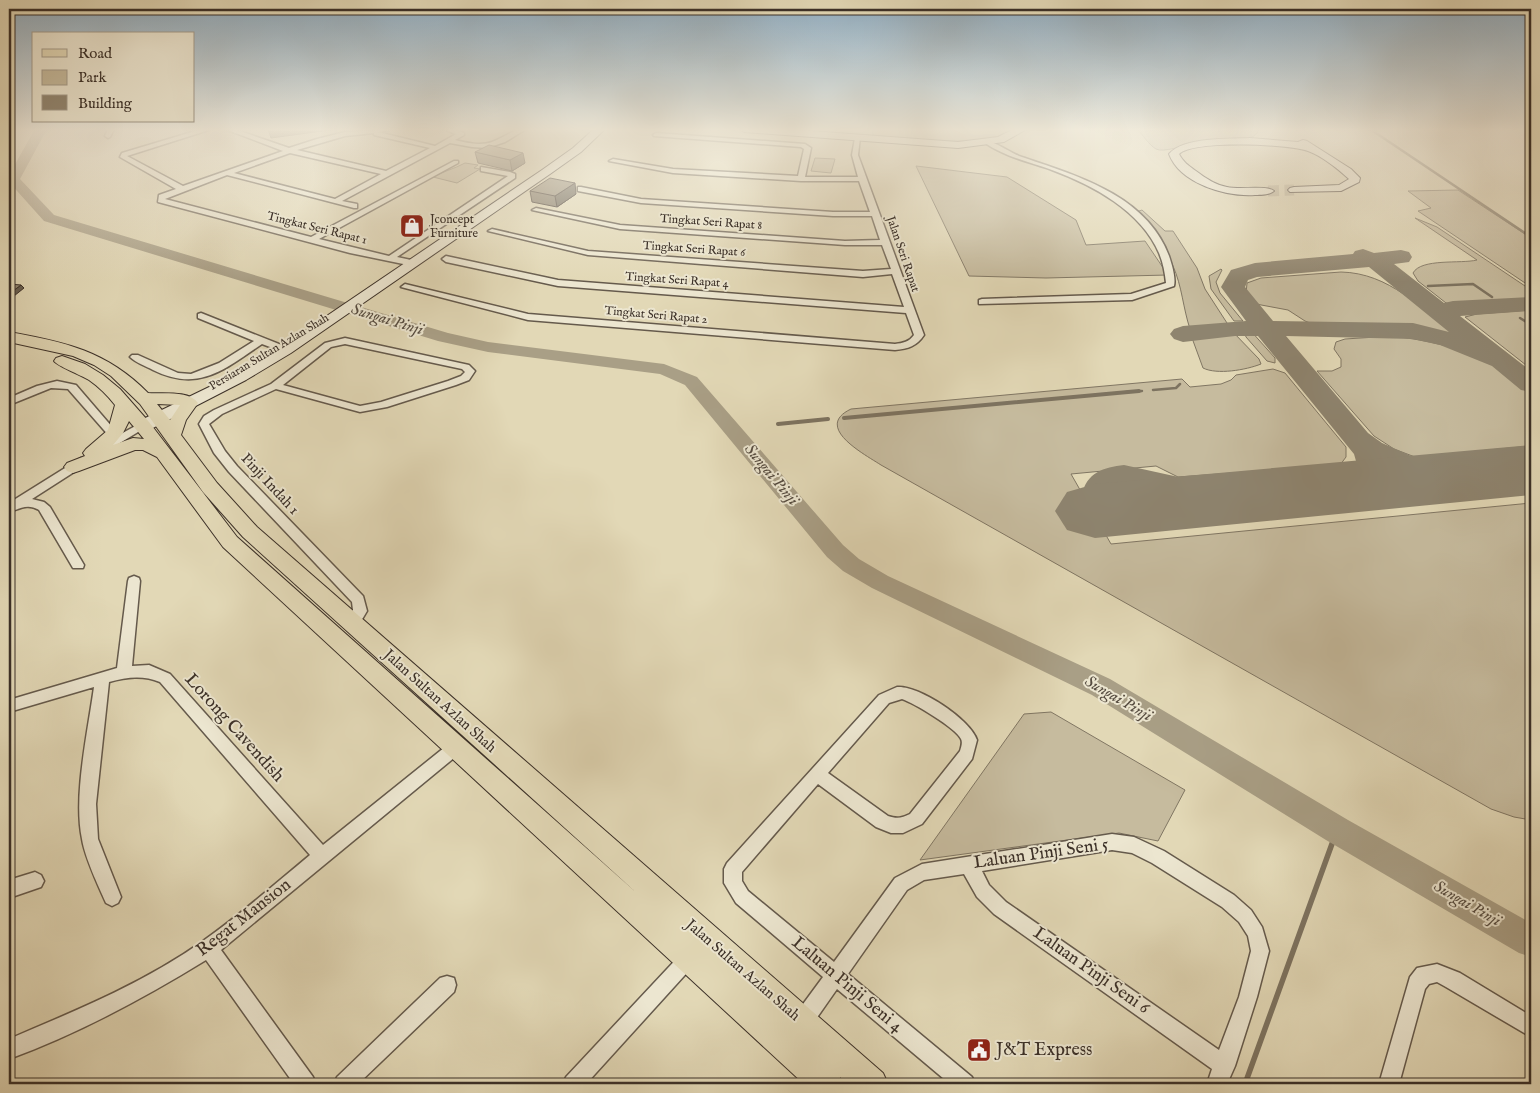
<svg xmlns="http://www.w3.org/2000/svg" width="1540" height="1093" font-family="'IM FELL English',serif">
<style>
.green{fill:#c6bb9e;stroke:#807663}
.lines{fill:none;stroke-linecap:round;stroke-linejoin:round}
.stream-far2{stroke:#7d7360;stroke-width:2.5}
.stream-far1{stroke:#7d7360;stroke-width:4}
.stream{stroke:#7d7360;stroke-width:5.5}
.river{fill:#a99f86;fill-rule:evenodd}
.taxiway{fill:#8e846f;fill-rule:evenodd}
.runway{fill:#8e846f;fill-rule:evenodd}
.secondary-tunnel{stroke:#c1b69a;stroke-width:11;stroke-dasharray:11 5.5;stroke-linecap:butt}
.street-casing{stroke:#655a4c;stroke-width:3}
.secondary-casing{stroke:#3b3028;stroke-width:2}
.primary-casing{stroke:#3b3028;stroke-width:2}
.street{fill:#ece6d0;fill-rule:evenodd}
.secondary{fill:#ece6d0;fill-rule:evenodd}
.primary{fill:#e2d8b6;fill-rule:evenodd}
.wall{fill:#7e7462;stroke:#3b3028}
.shaded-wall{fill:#665e50;stroke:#3b3028}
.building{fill:#928772;stroke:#3b3028}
.labels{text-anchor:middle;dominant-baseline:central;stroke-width:4;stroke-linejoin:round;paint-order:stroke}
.far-poi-label{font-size:12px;fill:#3b3028;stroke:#ece6d0;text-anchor:start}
.far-street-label{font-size:12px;fill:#3b3028;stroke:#ece6d0}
.street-label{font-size:15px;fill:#3b3028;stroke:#ece6d0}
.water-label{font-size:16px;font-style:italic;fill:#564c40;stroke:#ece6d0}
.near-street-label{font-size:18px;fill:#3b3028;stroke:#ece6d0}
.near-poi-label{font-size:18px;fill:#3b3028;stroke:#ece6d0;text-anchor:start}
</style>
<rect width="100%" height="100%" fill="#e2d8b6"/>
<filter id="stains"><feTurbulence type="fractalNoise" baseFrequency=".004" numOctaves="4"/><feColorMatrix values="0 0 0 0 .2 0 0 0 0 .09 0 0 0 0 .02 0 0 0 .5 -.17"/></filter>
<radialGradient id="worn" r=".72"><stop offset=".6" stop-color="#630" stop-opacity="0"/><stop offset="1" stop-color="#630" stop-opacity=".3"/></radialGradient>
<path class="green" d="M872 129H1012C991 150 902 138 873 135Z
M1137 129H1255L1258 132C1248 146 1211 142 1194 144 1183 145 1164 153 1156 149 1149 145 1143 135 1137 129Z
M815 158 835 159 831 173 811 171Z
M465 163 478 165 474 168 480 169 457 183 433 177C444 171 454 169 465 163Z
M916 166 1007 177 1076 220 1086 245 1145 241 1168 275 1046 278 969 276Z
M1458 190 1531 238V287L1418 211 1431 208 1408 191Z
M1142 210 1165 231H1173L1197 268 1205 289 1227 323 1225 325 1190 329C1183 308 1182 286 1173 266 1164 246 1149 229 1136 212Z
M1415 218 1437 227 1531 290V300L1451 304 1446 303 1418 281 1413 273C1421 258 1461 264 1477 260Z
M1221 269 1222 270 1216 282 1220 293 1243 321H1234L1211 289 1209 276Z
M1341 272C1389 273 1421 308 1457 337L1395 324 1323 328 1305 321 1288 310 1256 304 1246 294 1247 283 1261 278Z
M1531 310V369L1465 317 1477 314Z
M1250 330 1275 358V363L1267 361 1246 337 1244 331Z
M1232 331 1259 359 1261 364C1246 370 1217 375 1203 368L1192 338Z
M1392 336C1426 340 1461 347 1491 364 1506 372 1518 384 1531 394V446L1415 457 1394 449 1374 436 1317 371H1332L1341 367V359L1334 349 1336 342 1345 339Z
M1273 369 1285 373 1346 447V457L1340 465 1178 477 1156 466 1071 474 1111 544 1531 503V820L1514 817 1491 809 881 465C864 454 813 427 851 409L1182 379 1190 387 1221 384 1231 380 1236 375Z
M1051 712 1185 790 1158 841 1119 833 920 860 1024 714Z"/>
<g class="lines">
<path class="stream-far2" d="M1370 129 1531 237
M1428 286 1473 284 1492 297
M1520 318 1531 325
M1153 390 1176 388 1180 384
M1126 392 1142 391"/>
<path class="stream-far1" d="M844 418 1139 391
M778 424 828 419"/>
<path class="stream" d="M1245 1084 1337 830"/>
<path class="river" d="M35 129H47L20 179 54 215 448 333 488 342 664 364 697 377 843 545 859 559 888 576 1110 679 1348 820 1531 923V957L1519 953 1326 840 1092 695 872 588 843 571 827 557 685 385 660 374 488 352 438 341 44 221 9 182V175Z"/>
<path class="taxiway" d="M1363 249 1374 253 1401 250 1409 252 1412 257 1409 262 1394 264 1444 303 1453 301 1531 297V311L1460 316 1531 371V392L1521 390 1492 366 1440 345 1413 339 1286 336 1368 433 1382 443 1418 459 1481 469 1486 476 1481 483C1452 491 1410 481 1383 468 1371 488 1351 502 1327 495L1322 488C1331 474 1347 479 1356 461L1354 454 1258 336H1235L1183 342 1174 339 1170 334 1174 329 1183 326 1246 321 1221 287 1231 270 1255 263 1353 254 1355 251ZM1369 267 1449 332 1413 323 1273 321 1245 287 1248 280 1257 277Z
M1124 465 1183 478 1247 486 1258 489 1263 497 1258 505C1237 511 1216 514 1195 519 1163 527 1125 545 1097 517 1091 511 1087 502 1082 495 1086 473 1104 467 1124 465ZM1124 485 1183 500C1158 506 1132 520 1114 494L1115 489Z"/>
<path class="runway" d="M1531 445V495L1095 538 1067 530 1055 511 1067 492 1095 484Z"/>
<path class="secondary-tunnel" d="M1268 191 1294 190"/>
<defs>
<path id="street" d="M108 129H114L110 137 108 138 105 136Z
M202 129H212L127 156 183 186 283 151 225 129H234L289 148 317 139 345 132 393 129 378 132 435 146 456 134 443 129H453L464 133V135L455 140C467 143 480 146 492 142 504 138 513 129 526 129L505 142 487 148 472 147 450 143 342 201 357 204V208H354L227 175 165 199 311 237 454 161H458V163L319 239 389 256 508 176 481 171V167L510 172 515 174V178L397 257 416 261 417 263 413 266 350 253 158 202 159 195 176 189 120 157 122 153ZM374 133V135L430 148 386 171 297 150 345 136ZM290 153 381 174 335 199 234 173Z
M656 133 805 144 811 148 805 177H858L852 155 855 138 860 137 858 155 924 335C917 346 908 349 895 350L528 320 401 287 405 284 528 314 895 344C903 343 909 342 914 335L906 313 558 286 446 262 442 259 446 256 558 280 904 307 892 274 863 277 588 255 488 231 492 229 588 251 863 271 891 269 882 245H845L620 229 532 210 536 208 620 225 845 241 880 240 872 216H833L641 203 578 191V187H581L641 199 833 212H870L859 181H801L673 173 609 161 613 159 673 169 798 176 804 149 801 147 654 136 653 135Z
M985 141C992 140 1010 152 1019 156 1074 175 1146 194 1169 256 1172 265 1176 278 1174 286L1132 300 979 304V300L982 299 1131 294 1166 283C1165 273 1163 262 1159 253 1141 211 1093 185 1052 170 1029 162 1006 157 985 143Z
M201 313 289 348 291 350 286 353 262 344C225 369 199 393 153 370 146 366 136 363 130 357L132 355H138L178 373 191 374 219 363 254 341 198 318V314Z
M345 338 469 365 475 371 469 380 456 385 387 407 360 412 276 389 222 414 209 424 225 451 237 466 363 596 367 611C362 619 358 630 347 627L345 623 353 610 352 602 229 472 214 453 199 424 204 416 214 410 271 384 325 343ZM345 344 462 369 465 372 461 376 448 381 381 402 360 406 283 385 331 347Z
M57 381 76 385 119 435 139 424H147L148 426 100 455 96 454 94 451 96 448 114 438 110 437 68 389 51 388 9 405V398L37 386Z
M81 458 85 459 87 462 85 465 32 499 44 502 50 507 84 565 83 568H73L39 510C27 503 20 509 9 512V503Z
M134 576 139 578 140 581 132 666 149 665 170 674 323 845 450 743 455 741 460 743 463 748 460 753 221 950 313 1077 316 1084H294L206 960C144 998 78 1034 9 1059V1039C75 1011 144 983 203 941 240 915 275 884 310 855L160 682C143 675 127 677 109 682L96 804 98 839 121 897 118 903 112 906 106 903C98 885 85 858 82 839 73 796 88 731 94 687L9 712V700L117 668 128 581 129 578Z
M897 687C919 685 971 720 977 740L972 759 922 824 903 833H891L876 827 818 784 742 872V881L748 891 834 962 895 878 922 864 1112 834 1134 837 1164 851 1234 895 1251 910 1262 927 1269 951 1257 997 1235 1066 1227 1084H1207L1212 1069 994 914 977 897 964 874 924 880 907 890 848 974 972 1077 975 1084H950L837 989 809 1029 802 1032 795 1029 792 1022 795 1015 823 977 736 903 724 883V869L727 863 879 695ZM902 699C914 703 956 728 961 739 963 743 961 747 960 751L910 814C902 818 897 819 888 816L828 773 889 703ZM1112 850 1132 853 1152 863 1222 907 1239 922 1248 936 1251 951 1239 997 1219 1050 1006 902 989 885 982 871Z
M35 872 41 875 44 881 41 887 9 898V880Z
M688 950 694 953 697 959 694 965 586 1084H563L566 1077 682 953Z
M1437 964 1460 973 1531 1016V1037L1446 987 1437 982 1429 984 1425 989 1399 1084H1379L1410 977 1417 968Z
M447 976 454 978 456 985 454 992 358 1084H334L337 1077 440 978Z"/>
<path id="secondary" d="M594 129H605L581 152 550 174 291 353 246 380 149 430H137L135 426 137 422 236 374 281 347 542 170 573 148Z
M739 129H783L958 142 998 137 1014 129H1027L1004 142 958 148 744 132Z
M1250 138 1298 142 1303 140 1307 141 1351 169 1360 178 1359 182 1341 191 1290 192 1288 190 1290 188 1294 187 1339 185 1349 179C1338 169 1322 156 1308 151 1288 144 1194 140 1179 154 1183 162 1189 166 1196 171 1205 178 1216 185 1227 187 1239 190 1267 185 1274 191 1269 195 1262 195 1255 195 1227 197 1180 184 1169 154 1183 137 1228 139 1250 138Z"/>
<path id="primary" d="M9 332C65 342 107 351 148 393 163 394 189 390 198 403L186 420 181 435 217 483 257 527 883 1073 888 1084H848L840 1077 843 1084H804L223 547 157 457 143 450H135L79 471 73 473 67 471 64 467 67 463 85 456 83 453 86 449 108 430 115 405C108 396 99 387 89 380 81 375 57 366 54 361L56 358 62 356 85 364 103 375 120 389 149 422 237 537 639 895 243 537 203 492 140 404 111 376 94 365 73 356 9 342ZM157 404 180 405 170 420ZM129 421 144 439 133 438 113 445 123 433Z"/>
</defs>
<use href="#street" class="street-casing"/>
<use href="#secondary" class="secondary-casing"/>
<use href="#primary" class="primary-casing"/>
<use href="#street" class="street"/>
<use href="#secondary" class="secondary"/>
<use href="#primary" class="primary"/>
</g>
<path class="wall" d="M475 152 525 163 512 171 478 163Z
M530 191 576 194 557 207 532 202Z"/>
<path class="shaded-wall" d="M268 129H337L271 138Z
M523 153 525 163 512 171 510 160Z
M575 183 576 194 557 207 555 196Z
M21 285 24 288 9 300V294Z"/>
<path class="building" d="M489 145 523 153 510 160 475 152Z
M550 178 575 183 555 196 530 191Z
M9 284 21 285 9 294Z"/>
<linearGradient id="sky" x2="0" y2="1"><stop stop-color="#8facc1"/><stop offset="0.46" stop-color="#f2edde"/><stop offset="1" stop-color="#f2edde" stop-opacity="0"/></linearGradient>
<rect width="1540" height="282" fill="url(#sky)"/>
<defs>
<symbol id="shop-square" viewBox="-11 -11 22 22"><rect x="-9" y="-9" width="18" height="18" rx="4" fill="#8f2418" stroke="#ece6d0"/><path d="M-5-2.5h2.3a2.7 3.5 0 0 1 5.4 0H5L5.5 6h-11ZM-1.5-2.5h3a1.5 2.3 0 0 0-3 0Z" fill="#fff"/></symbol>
<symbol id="civic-square" viewBox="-11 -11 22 22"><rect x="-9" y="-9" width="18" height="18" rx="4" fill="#8f2418" stroke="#ece6d0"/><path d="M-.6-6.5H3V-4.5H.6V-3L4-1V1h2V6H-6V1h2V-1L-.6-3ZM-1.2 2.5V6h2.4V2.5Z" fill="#fff"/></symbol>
</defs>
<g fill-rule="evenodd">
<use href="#shop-square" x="398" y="212" width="28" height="28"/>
<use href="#civic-square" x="965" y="1036" width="28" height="28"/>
</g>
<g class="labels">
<g class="far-poi-label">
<text x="430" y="219">Jconcept<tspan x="430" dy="14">Furniture</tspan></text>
</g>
<g class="far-street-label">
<text transform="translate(711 222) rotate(4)">Tingkat Seri Rapat 8</text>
<text transform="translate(317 228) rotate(14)">Tingkat Seri Rapat 1</text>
<text transform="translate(694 249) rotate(4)">Tingkat Seri Rapat 6</text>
<text transform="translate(903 254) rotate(71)">Jalan Seri Rapat</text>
<text transform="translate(677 280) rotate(4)">Tingkat Seri Rapat 4</text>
<text transform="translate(656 315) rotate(5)">Tingkat Seri Rapat 2</text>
<text transform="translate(269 352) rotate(-31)">Persiaran Sultan Azlan Shah</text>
</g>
<g class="street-label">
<text transform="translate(270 484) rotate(47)">Pinji Indah 1</text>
<text transform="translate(440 701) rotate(42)">Jalan Sultan Azlan Shah</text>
<text transform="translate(743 970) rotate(41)">Jalan Sultan Azlan Shah</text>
</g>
<g class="water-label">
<text transform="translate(387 320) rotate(17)">Sungai Pinji</text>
<text transform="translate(771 475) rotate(50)">Sungai Pinji</text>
<text transform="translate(1118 699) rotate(30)">Sungai Pinji</text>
<text transform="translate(1467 904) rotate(30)">Sungai Pinji</text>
</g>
<g class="near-street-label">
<text transform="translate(234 728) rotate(48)">Lorong Cavendish</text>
<text transform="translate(1041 854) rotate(-8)">Laluan Pinji Seni 5</text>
<text transform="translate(244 918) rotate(-38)">Regat Mansion</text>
<text transform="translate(1091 971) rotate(35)">Laluan Pinji Seni 6</text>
<text transform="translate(847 985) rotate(40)">Laluan Pinji Seni 4</text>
</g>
<g class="near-poi-label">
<text x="996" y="1050">J&amp;T Express</text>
</g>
</g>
<rect width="1540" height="1093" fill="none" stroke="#e2d8b6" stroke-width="30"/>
<rect x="10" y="10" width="1520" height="1073" fill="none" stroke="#3b3028" stroke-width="2.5"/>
<rect x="15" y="15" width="1510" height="1063" fill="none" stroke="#3b3028"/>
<rect x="32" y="32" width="162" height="90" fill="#ece6d0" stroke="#a59d8d"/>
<rect x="42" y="49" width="25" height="8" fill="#e2d8b6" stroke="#a59d8d"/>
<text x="78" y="58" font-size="15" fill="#3b3028">Road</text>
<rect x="42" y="70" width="25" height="15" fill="#c6bb9e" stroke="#a59d8d"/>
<text x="78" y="82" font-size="15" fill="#3b3028">Park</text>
<rect x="42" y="95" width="25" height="15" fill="#928772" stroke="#a59d8d"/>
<text x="78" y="108" font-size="15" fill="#3b3028">Building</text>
<rect width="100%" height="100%" filter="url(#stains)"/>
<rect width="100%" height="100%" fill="url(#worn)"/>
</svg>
